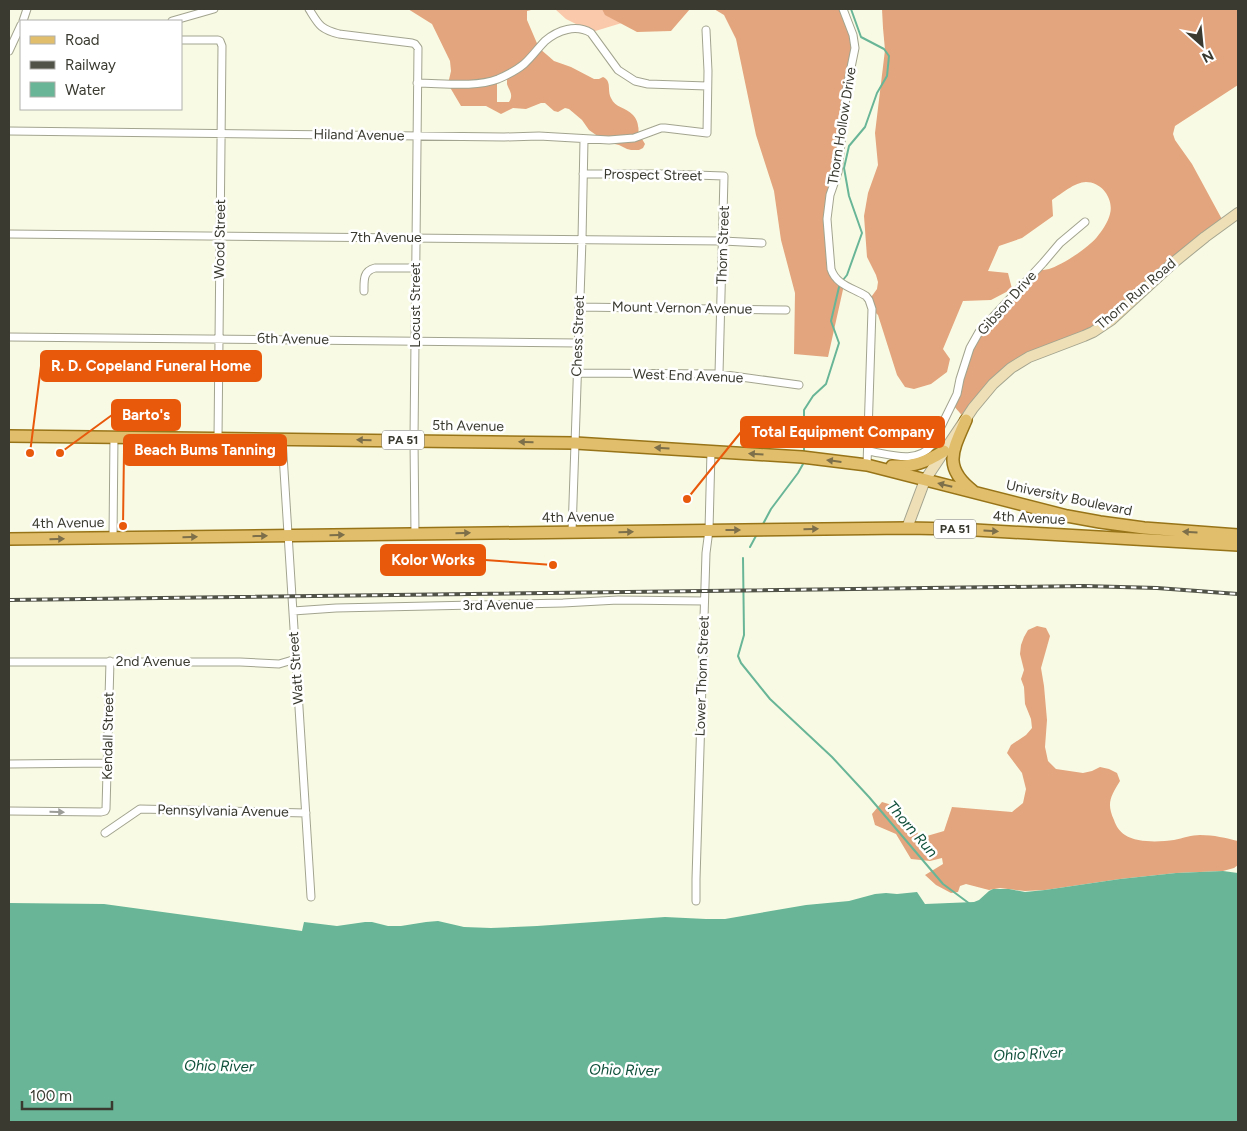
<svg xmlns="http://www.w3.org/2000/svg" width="1247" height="1131" font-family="Figtree,sans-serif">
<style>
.green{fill:#fac8aa}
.forest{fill:#e3a57d;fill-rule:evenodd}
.water{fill:#68b697}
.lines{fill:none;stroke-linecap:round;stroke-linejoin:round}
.stream{stroke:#68b697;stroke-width:2}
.street-casing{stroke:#a3a48f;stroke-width:9}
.secondary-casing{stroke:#a3a48f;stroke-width:12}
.primary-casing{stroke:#987418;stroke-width:14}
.street{stroke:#fff;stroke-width:7}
.secondary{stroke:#efdfb6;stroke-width:10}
.primary{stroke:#e0be6c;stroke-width:11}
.rail-casing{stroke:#525348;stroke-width:4}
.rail{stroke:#fff;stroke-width:2;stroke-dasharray:5.5;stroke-linecap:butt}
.oneway{fill:#7c6f49}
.oneway2{fill:#9c9c98}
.labels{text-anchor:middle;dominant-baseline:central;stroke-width:5;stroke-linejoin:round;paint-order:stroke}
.shield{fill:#fff;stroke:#75756f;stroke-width:1}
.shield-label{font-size:12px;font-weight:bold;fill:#3a3a31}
.street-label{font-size:14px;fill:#3a3a31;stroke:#fff}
.water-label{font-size:15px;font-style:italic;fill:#10503b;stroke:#fff}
.leader{fill:none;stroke:#e8590c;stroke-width:2}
.callout-dot{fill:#e8590c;stroke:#fff;stroke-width:2}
.callout{fill:#e8590c;stroke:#e8590c;stroke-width:2}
.callout-label{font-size:15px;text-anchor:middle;font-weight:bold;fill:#fff}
</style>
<rect width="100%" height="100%" fill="#f9fae4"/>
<path class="green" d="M555 9H668L592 32 566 19Z"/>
<path class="forest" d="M408 9H535L527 11V20L539 48 554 61 571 67 594 79H599L603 77C612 81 607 90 611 98 615 108 626 107 633 115 635 117 638 122 638 126 639 129 638 131 639 134 641 137 643 141 645 144L643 148 639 150H631L627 149 619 145 606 142 589 130 582 120 569 109 565 108 558 112 554 111 545 103H541L526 109 513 108 501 114 486 106H461L448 84 451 71 450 61 432 24ZM507 76C507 78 507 82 507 84 509 91 514 94 509 102H497V80Z
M602 9H693H690L671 31 637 32 605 15Z
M714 9H843L853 35 839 162 828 208 831 269 844 285 828 357 794 354 795 293 781 240 774 191 756 135 736 39 724 15Z
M882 9H1238V85L1175 126 1173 134 1175 140 1192 164 1224 223 1111 320 1020 362 966 420 953 405 974 340 1037 270C1041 270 1045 270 1049 269 1062 265 1088 248 1097 237 1102 231 1108 222 1110 214 1114 199 1102 182 1086 182 1075 182 1061 194 1052 200L1053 216 1022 238 999 246 988 271 1008 273 1012 289 991 300 963 301 943 349 950 359 947 372 931 384 914 389 905 387 897 375 878 315 872 309 869 300 877 289 878 282 876 275 867 257 864 216 868 193 878 165 875 133 885 50 883 28Z
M1037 626 1046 628 1050 636 1041 668 1044 686 1047 720 1045 747 1048 761 1056 769 1083 773 1092 771 1100 767 1109 769 1117 773 1120 781C1111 796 1106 803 1114 820 1116 826 1119 831 1125 835 1137 843 1160 842 1174 840 1183 838 1192 835 1200 835 1214 835 1226 838 1238 841V865L1234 868 1223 871 1176 873 1120 879 1045 890 1025 891 1000 888 989 890 966 884 960 886 958 892 951 893 936 885 925 875 943 864 942 858 930 861 911 859 896 834 875 825 872 814 882 802 892 805 905 819 912 822 920 838 944 831 952 807 1012 812 1023 803 1026 789 1022 773 1007 753 1011 745 1026 735 1032 728 1031 719 1025 704 1024 687 1021 679 1024 670 1020 654 1021 645 1024 637 1028 630Z"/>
<path class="water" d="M1223 871 1238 873V1122H9V903L104 904 302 931 304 922 337 926 365 922H372L388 926H401L426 922 438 921 464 927 491 928 537 926 665 917 706 919H725L806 905 849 901 875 894 886 893 897 894 917 892 925 904 974 902 979 900 989 891 993 889H1009L1025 892 1045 890 1120 879 1176 873Z"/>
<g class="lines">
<path class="stream" d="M843 280 847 275 862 233 849 196 844 168 849 146 865 127 877 93 887 76 889 56 884 49 861 37 851 9
M804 451V410L813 396 826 384 839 343 831 321 839 287 841 284
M762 526 771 509 798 473 803 464
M750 547 757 534
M743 558 744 635 738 656 741 663 770 699 832 757 869 797 943 884 970 904"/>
<defs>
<path id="street" d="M309 9C319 25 320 29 339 34L412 43 415 44 418 48 414 440 415 534
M843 9 853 35 855 48 847 87 839 162 838 172 830 195 827 219 831 269C836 285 853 288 866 296L869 300 872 309 867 465
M23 21 27 9
M172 21 214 9
M181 40H218L220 41 222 46 218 438
M9 51 21 25
M417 83C442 83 474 88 498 79 507 75 517 70 524 64 532 57 538 48 545 41 558 30 576 24 591 33L618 70 635 81 648 84 707 86
M9 131 504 137 539 136 609 140 634 138 661 128H665L707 133 708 71 706 30
M583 174H666L724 176 719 374
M9 234 723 241 762 243
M364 291C364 280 363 271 375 268H416
M579 307 786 310
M9 337 578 343
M577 373 719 374 799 385
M282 439 311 897
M868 451C888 454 917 465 932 445L957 394 960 379 970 348 979 332 1043 263 1060 243 1085 222
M572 532 582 239 584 140
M113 538 114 436
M293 611 336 608 563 603 618 600 704 601
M9 662H240L279 664 296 659
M9 764 108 763
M9 811 101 812 105 811 106 809 110 661
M105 833 140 809 306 813
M696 901V879L706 553 709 530 711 451"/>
<path id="secondary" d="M907 528 925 480 973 408 993 384 1011 368 1029 357 1084 336 1093 332 1111 320 1173 263 1205 237 1238 213"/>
<path id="primary" d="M966 420C953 450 942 467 973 491
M9 436 575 443 802 457 867 465 1067 516 1100 522 1144 528 1238 535
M892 466C914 467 926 462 944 451
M9 539 907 528 958 529 1238 545"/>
</defs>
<use href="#street" class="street-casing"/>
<use href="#secondary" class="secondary-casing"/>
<use href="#primary" class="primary-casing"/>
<use href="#street" class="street"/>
<use href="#secondary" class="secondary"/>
<use href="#primary" class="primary"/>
<defs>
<path id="rail" d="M9 600 1084 586 1157 588 1238 594"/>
</defs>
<use href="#rail" class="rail-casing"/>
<use href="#rail" class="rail"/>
</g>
<defs><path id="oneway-solid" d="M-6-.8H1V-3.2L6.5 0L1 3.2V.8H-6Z" transform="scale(1.25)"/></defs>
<g class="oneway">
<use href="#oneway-solid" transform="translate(364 440) rotate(-179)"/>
<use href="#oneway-solid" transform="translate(526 442) rotate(-179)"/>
<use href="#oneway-solid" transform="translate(662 448) rotate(-177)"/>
<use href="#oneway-solid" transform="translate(756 454) rotate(-176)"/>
<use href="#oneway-solid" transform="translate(834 461) rotate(-173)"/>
<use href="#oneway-solid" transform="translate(945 485) rotate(-166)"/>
<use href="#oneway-solid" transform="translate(811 529) rotate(-1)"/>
<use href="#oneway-solid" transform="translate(733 530)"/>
<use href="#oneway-solid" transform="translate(991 531) rotate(3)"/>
<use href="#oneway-solid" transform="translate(626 532) rotate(-1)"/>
<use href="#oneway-solid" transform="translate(1190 532) rotate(-177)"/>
<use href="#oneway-solid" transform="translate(463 533) rotate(-1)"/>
<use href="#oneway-solid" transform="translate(337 535) rotate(-1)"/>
<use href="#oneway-solid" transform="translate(260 536) rotate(-1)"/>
<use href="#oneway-solid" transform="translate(190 537) rotate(-1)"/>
<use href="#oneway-solid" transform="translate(57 539) rotate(-1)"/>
</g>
<use class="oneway2" href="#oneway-solid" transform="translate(57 812) rotate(1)"/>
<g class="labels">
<g class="shield">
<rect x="382" y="430.5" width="42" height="19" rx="4"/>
<rect x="934" y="519.5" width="42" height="19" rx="4"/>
</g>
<g class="shield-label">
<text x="403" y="440">PA 51</text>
<text x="955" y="529">PA 51</text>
</g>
<g class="street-label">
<text transform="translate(842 126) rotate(-81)">Thorn Hollow Drive</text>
<text transform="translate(359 135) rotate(1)">Hiland Avenue</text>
<text transform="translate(653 175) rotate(1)">Prospect Street</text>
<text x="386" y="237">7th Avenue</text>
<text transform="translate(220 239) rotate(-89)">Wood Street</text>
<text transform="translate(723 245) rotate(-88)">Thorn Street</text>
<text transform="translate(1136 294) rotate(-41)">Thorn Run Road</text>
<text transform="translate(1007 303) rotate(-48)">Gibson Drive</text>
<text transform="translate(415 305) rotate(-90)">Locust Street</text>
<text transform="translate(682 308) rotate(1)">Mount Vernon Avenue</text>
<text transform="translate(578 336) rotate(-88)">Chess Street</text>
<text transform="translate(293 339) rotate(1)">6th Avenue</text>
<text transform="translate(688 376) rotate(2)">West End Avenue</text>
<text transform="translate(468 426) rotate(1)">5th Avenue</text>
<text transform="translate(1069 498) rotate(12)">University Boulevard</text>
<text transform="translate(578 517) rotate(-1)">4th Avenue</text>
<text transform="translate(1029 518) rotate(3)">4th Avenue</text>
<text transform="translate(68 523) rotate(-1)">4th Avenue</text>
<text transform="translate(498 605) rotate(-1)">3rd Avenue</text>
<text x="153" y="661">2nd Avenue</text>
<text transform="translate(296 668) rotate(-94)">Watt Street</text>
<text transform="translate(702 676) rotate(-88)">Lower Thorn Street</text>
<text transform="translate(108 736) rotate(-89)">Kendall Street</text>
<text transform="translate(223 811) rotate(1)">Pennsylvania Avenue</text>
</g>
<g class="water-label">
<text transform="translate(912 829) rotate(49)">Thorn Run</text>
<text transform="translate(1028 1054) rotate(-3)">Ohio River</text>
<text transform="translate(219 1066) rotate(1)">Ohio River</text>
<text transform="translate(624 1070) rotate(1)">Ohio River</text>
</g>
</g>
<path class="leader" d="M30 453L41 366M60 453L112 415M687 499L741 432M123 526L124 450M553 565L485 560"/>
<g class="callout-dot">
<circle cx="30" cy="453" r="5"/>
<circle cx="60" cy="453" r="5"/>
<circle cx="687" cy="499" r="5"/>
<circle cx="123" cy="526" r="5"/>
<circle cx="553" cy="565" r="5"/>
</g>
<g class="callout">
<rect x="41" y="351" width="220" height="30" rx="5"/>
<rect x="112" y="400" width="68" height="30" rx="5"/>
<rect x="741" y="417" width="203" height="30" rx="5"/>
<rect x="124" y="435" width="162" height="30" rx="5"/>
<rect x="381" y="545" width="104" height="30" rx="5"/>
</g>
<g class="callout-label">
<text x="151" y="371">R. D. Copeland Funeral Home</text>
<text x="146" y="420">Barto's</text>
<text x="843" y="437">Total Equipment Company</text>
<text x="205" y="455">Beach Bums Tanning</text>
<text x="433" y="565">Kolor Works</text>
</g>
<rect width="1247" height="1131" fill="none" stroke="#3a3a31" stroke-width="20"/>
<rect x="20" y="20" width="162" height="90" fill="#ffffff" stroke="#b0b0ad"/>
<rect x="30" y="36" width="25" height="8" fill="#e0be6c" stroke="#b0b0ad"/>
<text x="65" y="45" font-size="15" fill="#3a3a31">Road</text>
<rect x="30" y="61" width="25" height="8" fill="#525348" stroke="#b0b0ad"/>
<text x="65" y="70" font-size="15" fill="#3a3a31">Railway</text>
<rect x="30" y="82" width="25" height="15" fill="#68b697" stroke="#b0b0ad"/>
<text x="65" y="95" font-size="15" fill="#3a3a31">Water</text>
<g transform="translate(1202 45) rotate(153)" stroke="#ffffff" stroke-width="4" paint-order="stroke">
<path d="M0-4L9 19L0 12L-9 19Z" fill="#3a3a31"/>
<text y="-8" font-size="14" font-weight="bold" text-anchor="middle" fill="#3a3a31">N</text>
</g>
<path d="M22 1101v8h90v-8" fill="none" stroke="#3a3a31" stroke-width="2.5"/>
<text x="30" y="1101" font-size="15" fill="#3a3a31" stroke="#ffffff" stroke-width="4" paint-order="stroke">100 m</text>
</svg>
